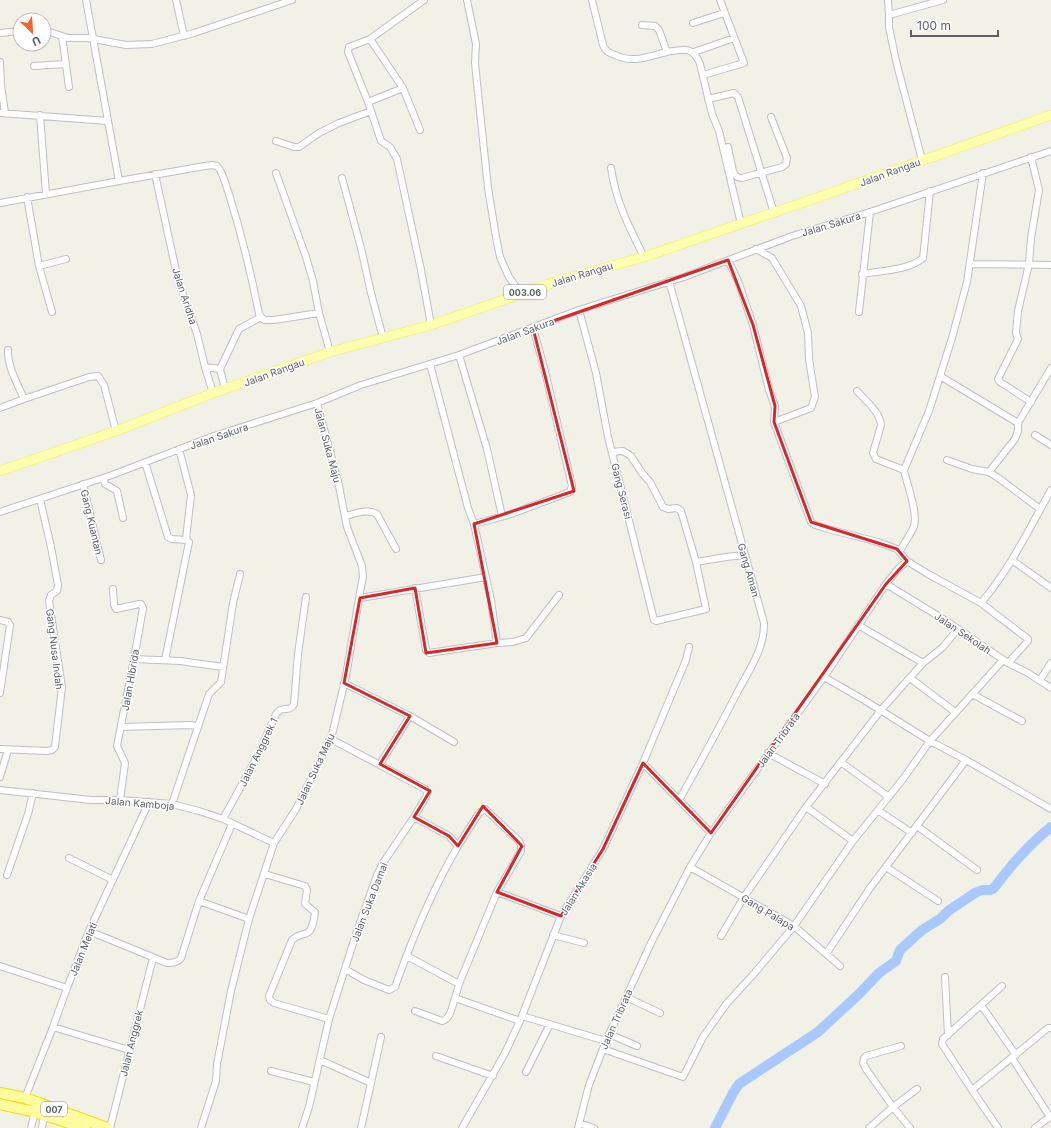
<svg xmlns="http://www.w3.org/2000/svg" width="1051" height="1128" font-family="Inter,sans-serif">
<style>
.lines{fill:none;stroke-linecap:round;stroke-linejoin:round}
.river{stroke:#a9c8ff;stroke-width:10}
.minor-casing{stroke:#bebfc6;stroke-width:8}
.primary-casing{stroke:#faed57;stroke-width:10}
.trunk-casing{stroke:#f8dd00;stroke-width:12}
.minor{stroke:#fff;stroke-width:6}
.primary{stroke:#fcffae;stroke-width:9}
.trunk{stroke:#fefc9f;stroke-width:10}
.marked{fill:none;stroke:#d62828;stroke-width:3;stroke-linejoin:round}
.labels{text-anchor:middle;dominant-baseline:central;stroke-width:3;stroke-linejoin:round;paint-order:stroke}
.shield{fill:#fff;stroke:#8e9095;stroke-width:1}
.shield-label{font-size:9px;font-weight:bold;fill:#5e6068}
.street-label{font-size:10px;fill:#5e6068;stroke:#fff}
</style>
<rect width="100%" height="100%" fill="#f1f1e7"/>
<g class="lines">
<path class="river" d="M715 1128 733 1093 739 1084 818 1032 859 994 879 973 896 961 900 950 922 930 940 919 948 911 975 893 982 890H990L994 888C1011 865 1028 845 1051 827"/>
<defs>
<path id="minor" d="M176 0 184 36
M467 0 476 44 475 63 477 83 488 188 496 237 500 257 509 277 521 294
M592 0 603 45C605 51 609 53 615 55 633 64 649 56 667 52
M888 0 889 15
M693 23 724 13
M642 25 655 26 659 30 667 52C684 49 693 46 700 64L712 114 719 131 741 224
M44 30 68 38H88L126 45 152 44 194 33 292 0
M0 33 20 31
M62 36 69 87
M370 39 403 88 420 130
M694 52 734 38
M0 62 1 85 5 113
M34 66 66 64
M703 75 744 63 720 0
M403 88 368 102 381 141 390 147 397 159 421 270 431 325
M708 99 734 93 738 97 774 213
M368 102 348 52 349 47 370 39 424 0
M0 113 108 121
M40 115 46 194
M276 141 294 147H299L319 133 339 123 371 111
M728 147 733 171C735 176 737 178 742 178L782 167 786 164 787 158 771 117
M1031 157 1039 190 1031 238 1029 264 1018 311 1016 333 1018 339 998 379 1000 382 1031 402
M922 160 896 61 889 27V15L943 0
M611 168C616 202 629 227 644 257
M276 173 306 257 313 281 319 313 330 352
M155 174 178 280 197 334 205 367 213 393
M342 178 361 248 371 293 383 338
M119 181 205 166 212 165 217 166C223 172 225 183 228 191 241 232 251 273 259 314L264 320H274L319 313
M27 197 39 266 66 259
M0 203 119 181 86 0
M756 249 772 258 801 306 808 333 809 359 815 397 811 408 774 422
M728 260 738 281 753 325 769 390 775 406 774 422 811 522 815 525 828 529 878 542 897 549 907 561
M970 264 1051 265
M39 266 52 312
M862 274C880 271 910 270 923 258L930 191
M669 281 764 623C765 648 748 672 737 693 718 730 699 765 679 800L711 833
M579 310 596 373 608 437 654 620 656 621 706 609 696 562 726 557 744 555
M859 312 870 212
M459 355 487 449 502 516
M430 364 468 508 474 524 511 514 570 492 572 486 545 371 533 328
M205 367 220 369 225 389
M220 369 239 329 261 317
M940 376 1018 423
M857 391C866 401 880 412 881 425L873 453 876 459 904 470C907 485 918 512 914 526 911 534 904 543 900 551
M24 399 89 377 98 376 104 385 116 431
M0 408 24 399C18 385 7 366 8 350
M1035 435 1051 445
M179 449 191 495 186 539
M612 452 623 451 631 456 642 473 650 482 663 507 668 509 677 508 681 511 696 562
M947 460 972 469 989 472 997 477 1040 509
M145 462 168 537 172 539 187 540 189 542 165 660
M904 470 929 411 952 338 967 282 983 173
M989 472 1015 439 1018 431V423L1051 368
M103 478 105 484 117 491 123 518
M83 484 101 560
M0 512 112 475 211 437 317 403 361 385 459 355 579 310 684 277 792 236 870 212 1051 151
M345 516C354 514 369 508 377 514L396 549
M474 524 491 600 497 643
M1012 560 1051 588
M886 584 948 622 1008 663 1028 673 1051 688
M415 588 426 650 429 653 497 643 513 642 526 638 559 595
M113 589 114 605 116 609 139 604H141L143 608 134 659 117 746 125 763 120 800
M360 598 486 577
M981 603 1028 639V641L1008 663
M0 620 8 622 10 625 0 693
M134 659 180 661 223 667
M923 663 942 648 958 629
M824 677 864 700 930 741 966 760 1051 809
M910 678 955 712
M1040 680 1051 663
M344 683 410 716 454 742
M972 694 1022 721
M121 727 190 725 197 726
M0 749 47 751 52 750 55 747 62 687 49 601 51 595 57 591 58 585 51 547 40 499
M768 753 825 784
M643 763 679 800
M842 763 889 797
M380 764 410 716
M0 777 8 750
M0 790 91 800H120L172 804 199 811 223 819 274 843
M172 804 209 694 221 682 233 603 240 574
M806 807 853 841
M879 811 912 833
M223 819 258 755 276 714 280 710C286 708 291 711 294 704L298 654 306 597
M917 826 977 870
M458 846 479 813 485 809 519 841 521 845V851L497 892 459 984 455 998 520 1021
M69 858 113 880
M690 867 794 926 840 966
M886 867 938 901
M265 874 305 886 307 890 305 904 315 912C314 919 313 930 307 933 302 935 297 935 292 940L269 996 270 1000 274 1003 329 1019
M7 875 28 814 33 793
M497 892 561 916
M199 901 249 919
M89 931 167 963C172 963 178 963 181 958L199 901 232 824
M553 935 584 943
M721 936 744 897 806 807 881 710 923 663 858 625
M826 954 870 888 966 760
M407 956 459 984
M0 966 67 988
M345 969 364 980 389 990 395 987C412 939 432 890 458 846L449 836 414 817
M945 977 948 1035
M626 997 660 1013
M981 1005 1016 1055
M415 1011 442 1021C451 1019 452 1006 455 998
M522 1016 606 1041
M53 1027 129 1050
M609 1034 637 1046
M603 1049 683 1077 703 1037 727 1003 752 976 794 926 853 841 903 779 930 741 1003 660
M436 1056 493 1076
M1012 1058 1050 1117
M320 1060 371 1083 361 1128
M271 1071 314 1082
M526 1072 550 1024
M371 1083 381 1037
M972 1090 1048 1028H1051
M25 1098 53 1027 67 988 89 931 149 802
M579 1123 594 1128
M31 1128 35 1112
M42 1128 44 1115
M110 1128 153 958
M201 1128 216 1081 217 1064 231 991 249 919 274 843 296 809 331 739 346 676 361 587 363 577 362 566 347 527 338 481 317 403
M302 1128 309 1107 329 1019 356 934 377 875 383 863 414 817 426 797 427 793 425 789 331 739
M462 1128 505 1053 520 1021 561 916 603 849 643 763 686 660 689 647
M578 1128 589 1085 606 1041 651 943 690 867 711 833 824 677 886 584 898 569 907 561 928 574 981 603C1010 569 1029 529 1051 490
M869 1128 893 1107 866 1069 863 1063 864 1058 866 1056 901 1046
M910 1128 893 1107 917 1089
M998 1128 972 1090 942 1044 943 1039 1002 986
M1035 1128 1051 1116"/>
<path id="primary" d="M0 471 116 431 213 393 330 352 431 325 561 280 644 257 819 197 1051 115"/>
<path id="trunk" d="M0 1093 25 1098 107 1128
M0 1104 35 1112 85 1128"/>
</defs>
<use href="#minor" class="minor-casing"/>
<use href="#primary" class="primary-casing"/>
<use href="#trunk" class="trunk-casing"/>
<use href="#minor" class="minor"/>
<use href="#primary" class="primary"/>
<use href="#trunk" class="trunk"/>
</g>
<path class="marked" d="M728 260 753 325 775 406 774 422 811 522 897 549 907 561 886 584 711 833 643 763 603 849 561 916 497 892 522 846 483 806 458 846 449 836 414 817 430 791 380 764 410 716 344 683 360 598 415 588 426 653 497 643 474 524 574 491 533 328Z"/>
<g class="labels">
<g class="shield">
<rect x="504" y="285" width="42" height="14" rx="3"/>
<rect x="41" y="1102" width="26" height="14" rx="3"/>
</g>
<g class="shield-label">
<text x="525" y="292">003.06</text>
<text x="54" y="1109">007</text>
</g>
<g class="street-label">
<text transform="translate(890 172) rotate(-20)">Jalan Rangau</text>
<text transform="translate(831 224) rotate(-17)">Jalan Sakura</text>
<text transform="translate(582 274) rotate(-17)">Jalan Rangau</text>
<text transform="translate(185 296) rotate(72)">Jalan Aridha</text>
<text transform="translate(525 331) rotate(-20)">Jalan Sakura</text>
<text transform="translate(274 372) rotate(-20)">Jalan Rangau</text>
<text transform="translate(219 436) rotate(-19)">Jalan Sakura</text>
<text transform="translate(328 445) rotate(75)">Jalan Suka Maju</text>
<text transform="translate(622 491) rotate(76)">Gang Serasi</text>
<text transform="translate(92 522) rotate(77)">Gang Kuantan</text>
<text transform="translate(749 570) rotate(74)">Gang Aman</text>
<text transform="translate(963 633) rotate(34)">Jalan Sekolah</text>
<text transform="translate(55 649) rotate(83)">Gang Nusa Indah</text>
<text transform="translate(130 680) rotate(-80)">Jalan Hibrida</text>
<text transform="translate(778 740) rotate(-54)">Jalan Tribrata</text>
<text transform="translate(258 752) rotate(-64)">Jalan Anggrek 1</text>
<text transform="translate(315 769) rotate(-65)">Jalan Suka Maju</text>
<text transform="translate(140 803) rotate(5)">Jalan Kamboja</text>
<text transform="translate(578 889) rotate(-58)">Jalan Akasia</text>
<text transform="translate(369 902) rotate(-69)">Jalan Suka Damai</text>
<text transform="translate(768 912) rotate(31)">Gang Palapa</text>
<text transform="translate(83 949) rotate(-68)">Jalan Melati</text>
<text transform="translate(616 1019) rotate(-66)">Jalan Tribrata</text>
<text transform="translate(131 1043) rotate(-76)">Jalan Anggrek</text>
</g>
</g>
<g transform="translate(32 32) rotate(155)"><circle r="19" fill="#ffffff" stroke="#bfbfc3"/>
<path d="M0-3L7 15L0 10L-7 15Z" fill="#f3632b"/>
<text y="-6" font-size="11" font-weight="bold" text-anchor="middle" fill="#5e6068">U</text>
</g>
<path d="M911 30v6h87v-6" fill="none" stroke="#5e6068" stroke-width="2"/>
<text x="917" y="30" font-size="12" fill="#5e6068" stroke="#ffffff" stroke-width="3" paint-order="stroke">100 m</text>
</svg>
